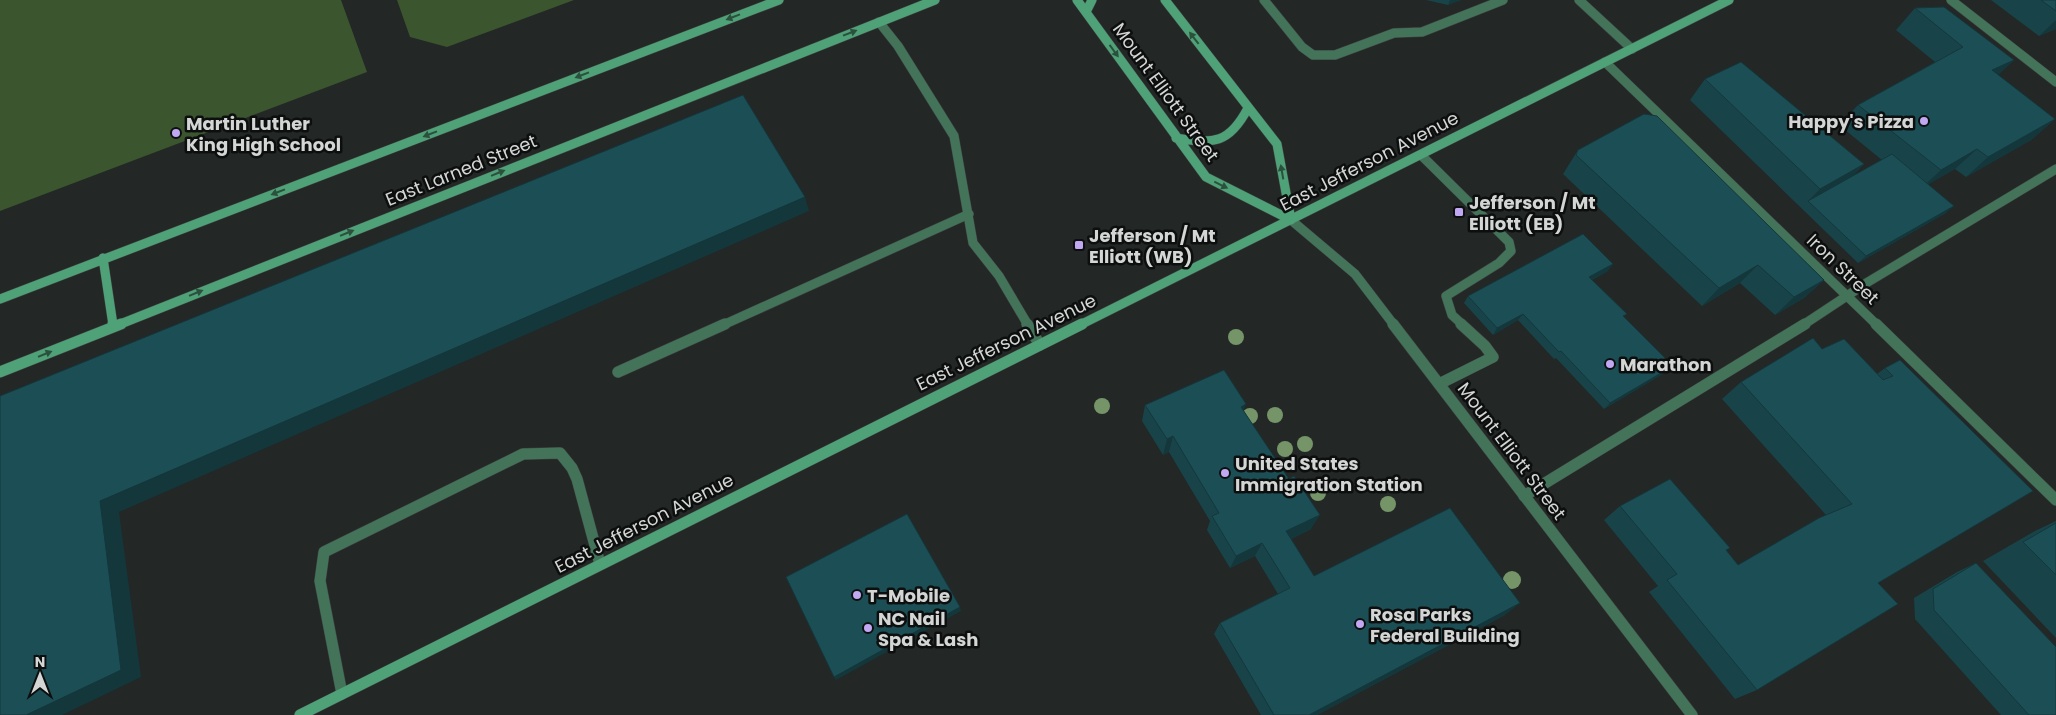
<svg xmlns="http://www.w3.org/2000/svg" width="2056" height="715" font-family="Poppins,sans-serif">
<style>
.green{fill:#3b552f}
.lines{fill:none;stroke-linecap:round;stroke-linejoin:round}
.lane-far1-casing{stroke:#3f4342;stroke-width:10}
.lane-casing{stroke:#3f4342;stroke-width:12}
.street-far1-casing{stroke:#3f4342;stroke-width:10}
.street-casing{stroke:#3f4342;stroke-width:12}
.secondary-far1-casing{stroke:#3f4342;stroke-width:10}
.secondary-casing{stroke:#3f4342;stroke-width:12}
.lane-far1{stroke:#43745a;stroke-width:9}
.lane{stroke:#43745a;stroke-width:11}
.street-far1{stroke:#43745a;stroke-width:9}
.street{stroke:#43745a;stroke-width:11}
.secondary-far1{stroke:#4fa177;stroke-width:9}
.secondary{stroke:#4fa177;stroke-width:11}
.tree{fill:#759569}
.wall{fill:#184449}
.shaded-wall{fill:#14373c}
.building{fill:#1c4f55;stroke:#14373c}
.oneway{fill:#2b513e}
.poi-dot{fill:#c1a8f3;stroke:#0d0f0f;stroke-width:2}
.labels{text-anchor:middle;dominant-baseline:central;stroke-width:5;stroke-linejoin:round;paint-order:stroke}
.street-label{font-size:18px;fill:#d3d6d5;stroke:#0d0f0f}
.poi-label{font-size:18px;font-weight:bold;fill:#d3d6d5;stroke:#0d0f0f;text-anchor:start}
</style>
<rect width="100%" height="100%" fill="#232726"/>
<path class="green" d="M0 0H341L367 72 0 211Z
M397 0H574L447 47 410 37Z"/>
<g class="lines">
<defs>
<path id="lane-far1" d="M1264 0 1302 47 1313 55H1335L1394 33 1422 32 1503 0
M1579 0 1632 49
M879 22 898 46 954 136 973 243 999 276 1028 325
M1421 155 1509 242 1511 251 1499 263 1446 296 1452 315 1463 325
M723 325 969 214
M1803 325 1868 282 2056 169"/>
<path id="lane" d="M1027 324 1040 345
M618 372 725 324
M1439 384 1493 357 1485 346 1461 324
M1524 496 1805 324
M342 694 320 581 324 552 523 454 560 453 572 468 577 479 600 564"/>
<path id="street-far1" d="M1951 0 2056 82
M1605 62 1877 325
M1291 220 1355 274 1394 325"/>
<path id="street" d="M1393 324 1692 715
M1876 324 2056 500"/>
<path id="secondary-far1" d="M1077 0 1206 177 1291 220
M1165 0 1277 144 1291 220
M1086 12 1092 0
M1176 138C1214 144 1229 144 1248 108
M103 258 113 325
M0 299 779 0
M118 325 935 0
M1080 325 1729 0"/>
<path id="secondary" d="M113 324V326
M0 372 121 324
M300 715 1082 324"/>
</defs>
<use href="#lane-far1" class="lane-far1-casing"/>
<use href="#lane" class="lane-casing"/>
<use href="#street-far1" class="street-far1-casing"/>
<use href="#street" class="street-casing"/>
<use href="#secondary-far1" class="secondary-far1-casing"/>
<use href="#secondary" class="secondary-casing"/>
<use href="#lane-far1" class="lane-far1"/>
<use href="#lane" class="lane"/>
<use href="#street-far1" class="street-far1"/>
<use href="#street" class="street"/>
<use href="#secondary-far1" class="secondary-far1"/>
<use href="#secondary" class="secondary"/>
</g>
<g class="tree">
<circle cx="1236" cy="337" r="8"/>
<circle cx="1102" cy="406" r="8"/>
<circle cx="1275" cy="415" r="8"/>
<circle cx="1250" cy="416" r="8"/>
<circle cx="1305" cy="444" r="8"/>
<circle cx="1285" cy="449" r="8"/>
<circle cx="1318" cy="493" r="8"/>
<circle cx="1388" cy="504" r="8"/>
<circle cx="1512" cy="580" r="9"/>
</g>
<path class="wall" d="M1426 0H1461L1448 5Z
M1991 0H2056V29L2039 36Z
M1915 8 2014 60 1998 75 2055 119 2031 140 1966 177 1955 169 1928 184 1946 213 1858 263 1690 100 1705 79 1864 164 1852 177 1882 160 1839 125 1858 105 1935 62 1896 30Z
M1578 150 1824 280 1804 298 1775 315 1740 283 1702 306 1563 174Z
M1608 271 1592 280 1624 317 1673 366 1666 372 1604 409 1556 358 1554 359 1518 320 1493 335 1464 303 1468 296Z
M1900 360 1878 583 1757 690 1735 699 1649 592 1658 586 1604 520 1620 506 1726 551 1738 565 1826 515 1722 399 1741 382 1877 374 1885 368Z
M1145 405 1244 411 1311 529 1291 539 1314 576 1505 615 1317 715H1261L1214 634 1220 623 1278 594 1255 556 1230 568 1207 530 1210 521 1169 452 1163 455 1142 421Z
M2056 521V638L1983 561 2035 531Z
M1976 563 2056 715H2001L1915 619 1914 598 1957 572Z"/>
<path class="shaded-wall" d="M1450 0H1461L1448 5Z
M2056 20V29L2039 36Z
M2014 60 1992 81V70Z
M2055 119 2031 140 1966 177 1988 157Z
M1977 149 1955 169 1919 190 1941 170Z
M1864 164 1845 184 1808 201 1820 189Z
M805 197 809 211 119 512 141 677 62 715H26L100 501Z
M1954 206 1946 213 1858 263 1866 256Z
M1613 264 1608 271 1584 284 1589 277Z
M1758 265 1740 283 1702 306 1719 288Z
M1824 280 1804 298 1775 315 1794 297Z
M1523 314 1518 320 1493 335 1497 328Z
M1673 366 1666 372 1604 409 1610 403Z
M1246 404 1240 420 1241 407Z
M1173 436 1169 452 1163 455 1167 439Z
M1320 515 1311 529 1279 545 1286 531Z
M1262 543 1255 556 1230 568 1236 556Z
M1520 603 1505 615 1317 715H1309Z
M960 607 961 611 836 680 834 677Z"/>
<path class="building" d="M2041 0H2056V11Z
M1944 7 2014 60 1992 70 2055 119 1988 157 1977 149 1941 170 1858 105 1963 47 1915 8Z
M1741 62 1864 164 1820 189 1705 79Z
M743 95 805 197 100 501 121 670 26 715H0V396Z
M1644 114 1657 116 1824 280 1794 297 1758 265 1719 288 1576 155 1578 150Z
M1892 154 1954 206 1866 256 1808 201Z
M1583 234 1613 264 1589 277 1627 314 1623 316 1673 366 1610 403 1561 351 1559 352 1523 314 1497 328 1468 296Z
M1813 338 1822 349 1844 339 1883 380 1893 376 1885 368 1900 360 2033 491 1878 583 1898 604 1757 690 1667 580 1677 574 1620 506 1670 479 1730 548 1726 550 1738 565 1819 518 1852 504 1741 382Z
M1224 370 1246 404 1241 407 1289 479 1294 476 1320 515 1286 531 1314 576 1450 508 1520 603 1309 715H1274L1220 623 1290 588 1262 543 1236 556 1212 516 1219 513 1173 436 1167 439 1145 405Z
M907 514 960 607 834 677 786 577Z
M2056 523V575L2023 542Z
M1976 563 2056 647V715H2029L1934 610 1933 589Z"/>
<defs><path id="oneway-solid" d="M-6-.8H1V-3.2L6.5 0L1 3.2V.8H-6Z" transform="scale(1.25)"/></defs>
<g class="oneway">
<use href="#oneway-solid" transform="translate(733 17) rotate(159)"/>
<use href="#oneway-solid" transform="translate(850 33) rotate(-21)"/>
<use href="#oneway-solid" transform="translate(1194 38) rotate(-128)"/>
<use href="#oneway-solid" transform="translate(1114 51) rotate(54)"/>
<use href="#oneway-solid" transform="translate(582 75) rotate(159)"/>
<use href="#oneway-solid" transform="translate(430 134) rotate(159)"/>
<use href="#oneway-solid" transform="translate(1282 172) rotate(-100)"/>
<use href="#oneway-solid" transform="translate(498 173) rotate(-22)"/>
<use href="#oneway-solid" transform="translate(1221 185) rotate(26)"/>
<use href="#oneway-solid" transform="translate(278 192) rotate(159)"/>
<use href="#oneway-solid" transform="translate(347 233) rotate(-22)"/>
<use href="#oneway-solid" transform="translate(196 293) rotate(-22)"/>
<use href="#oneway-solid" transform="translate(45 354) rotate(-22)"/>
</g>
<g class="poi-dot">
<circle cx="1924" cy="121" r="5"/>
<circle cx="176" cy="133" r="5"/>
<rect x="1454" y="207" width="10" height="10" rx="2.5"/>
<rect x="1074" y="240" width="10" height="10" rx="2.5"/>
<circle cx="1610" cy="364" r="5"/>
<circle cx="1225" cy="473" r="5"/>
<circle cx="857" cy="595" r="5"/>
<circle cx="1360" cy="624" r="5"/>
<circle cx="868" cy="628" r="5"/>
</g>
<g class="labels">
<g class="street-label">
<text transform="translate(1166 92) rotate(54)">Mount Elliott Street</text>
<text transform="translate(1369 161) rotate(-27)">East Jefferson Avenue</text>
<text transform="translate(461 170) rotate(-22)">East Larned Street</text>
<text transform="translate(1843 269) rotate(44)">Iron Street</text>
<text transform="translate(1006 342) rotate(-26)">East Jefferson Avenue</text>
<text transform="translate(1512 451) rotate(53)">Mount Elliott Street</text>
<text transform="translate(644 523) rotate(-27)">East Jefferson Avenue</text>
</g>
<g class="poi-label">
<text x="1914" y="121" text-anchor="end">Happy's Pizza</text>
<text x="186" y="123">Martin Luther<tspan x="186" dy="21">King High School</tspan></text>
<text x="1469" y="202">Jefferson / Mt<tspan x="1469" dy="21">Elliott (EB)</tspan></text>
<text x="1089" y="235">Jefferson / Mt<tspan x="1089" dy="21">Elliott (WB)</tspan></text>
<text x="1620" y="364">Marathon</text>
<text x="1235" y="463">United States<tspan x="1235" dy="21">Immigration Station</tspan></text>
<text x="867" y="595">T-Mobile</text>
<text x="1370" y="614">Rosa Parks<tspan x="1370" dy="21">Federal Building</tspan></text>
<text x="878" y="618">NC Nail<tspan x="878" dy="21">Spa &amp; Lash</tspan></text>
</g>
</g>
<g transform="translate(40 675)" stroke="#0d0f0f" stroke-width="4" paint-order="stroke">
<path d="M0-4L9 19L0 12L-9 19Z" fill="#d3d6d5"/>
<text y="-8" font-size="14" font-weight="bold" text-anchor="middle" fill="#d3d6d5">N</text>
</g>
</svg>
